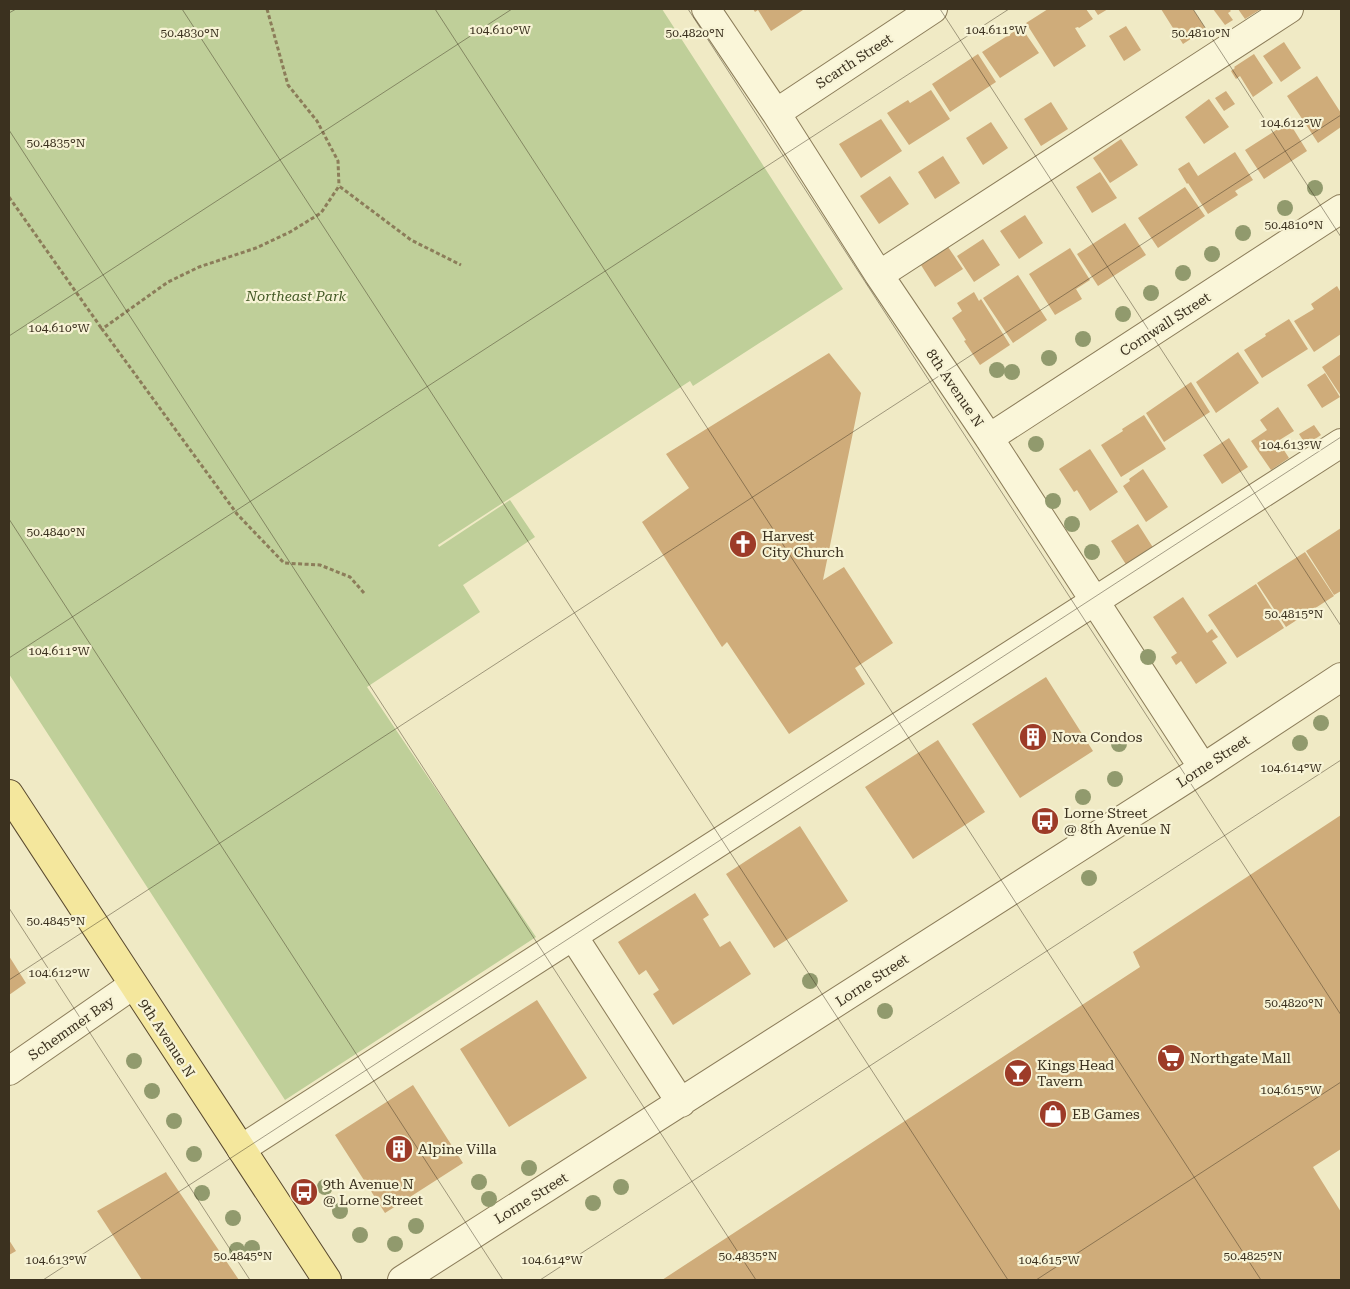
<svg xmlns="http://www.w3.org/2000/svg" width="1350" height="1289" font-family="'Roboto Serif',serif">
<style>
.green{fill:#bfcf99}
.building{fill:#cfac7a}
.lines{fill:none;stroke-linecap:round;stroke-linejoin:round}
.minor-casing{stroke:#8c7d5a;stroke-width:30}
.major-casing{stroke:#5a4a2f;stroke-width:30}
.path{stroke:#8c7d5a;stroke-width:3;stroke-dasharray:4 2.5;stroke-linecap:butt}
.minor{stroke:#faf6d9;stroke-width:28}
.major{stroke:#f4e79d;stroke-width:28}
.tree{fill:#919a6d}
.ticks{fill:none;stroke:#3b311f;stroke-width:1;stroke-opacity:0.45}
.labels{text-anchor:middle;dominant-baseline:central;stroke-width:4.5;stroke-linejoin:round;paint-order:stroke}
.street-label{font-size:14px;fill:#3b311f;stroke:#f7f3d5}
.park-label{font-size:14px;font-style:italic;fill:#435925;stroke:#f7f3d5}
.poi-label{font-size:14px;fill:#3b311f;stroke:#f7f3d5;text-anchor:start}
.ticks-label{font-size:12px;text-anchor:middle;fill:#3b311f;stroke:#f7f3d5;stroke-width:4.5;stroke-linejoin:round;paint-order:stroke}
</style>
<rect width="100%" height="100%" fill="#f0eac5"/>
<path class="green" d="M9 9H662L843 289 693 386 690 381 438 545 439 547 510 500 535 537 463 585 480 612 367 687 536 937 285 1100 9 674Z"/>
<path class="building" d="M753 9H802L803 10 771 31 758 10 755 12Z
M1048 9H1086L1093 19 1079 28 1078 27 1075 28 1086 46 1054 67 1026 23Z
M1094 9H1108L1098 15Z
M1161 9H1193L1206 29 1183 44Z
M1213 9H1229L1231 11 1228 13 1233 20 1225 25Z
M1238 9H1261L1245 19Z
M1126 26 1141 50 1124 61 1109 36Z
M1021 27 1039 53 1000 78 982 52Z
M1284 42 1301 68 1281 82 1263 56Z
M978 54 996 82 950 112 932 84Z
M1254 54 1273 83 1253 97 1240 76 1236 79 1231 71 1235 68 1234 67Z
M1317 76 1341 113V127L1318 143 1287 96Z
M931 90 950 119 909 145 887 113 908 100 910 103Z
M1226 91 1235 104 1224 111 1215 98Z
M1209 99 1229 127 1204 144 1185 117Z
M1051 102 1068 129 1041 146 1024 119Z
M881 119 902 151 861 178 839 144Z
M991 122 1008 148 983 165 966 138Z
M1289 122 1307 151 1264 179 1245 150Z
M1121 139 1138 165 1110 183 1093 158Z
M1235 152 1253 180 1235 191 1238 195 1208 214 1188 183 1187 184 1178 169 1189 162 1198 176Z
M943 156 960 183 935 199 918 172Z
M1100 172 1117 198 1092 213 1076 187Z
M890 176 909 204 879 224 860 196Z
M1185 187 1205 216 1158 248 1138 218Z
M1025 215 1043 243 1019 259 1000 231Z
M1125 223 1146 255 1098 286 1077 254Z
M983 239 1000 265 974 282 957 256Z
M946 244 963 269 935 287 919 262Z
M1070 248 1090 280 1076 289 1082 299 1055 315 1029 274Z
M1018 275 1047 320 1013 343 983 298Z
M1337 286 1341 293V334L1314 352 1294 321 1314 309 1311 304Z
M974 292 979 301 981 299 1010 345 980 365 964 341 966 340 952 318 962 311 957 303Z
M1289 319 1308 349 1262 378 1244 350 1266 336 1265 334Z
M1238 352 1259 383 1216 413 1196 382Z
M829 353 861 393 823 580 844 567 893 643 855 668 865 684 789 734 727 642 722 647 642 522 689 488 666 454Z
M1341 354V396L1322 367Z
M1325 373 1340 397 1322 408 1307 385Z
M1191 382 1210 412 1164 442 1146 413Z
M1278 407 1294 431 1278 441 1289 458 1271 470 1251 441 1267 430 1260 420Z
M1144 415 1166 449 1121 477 1101 445 1123 431 1122 429Z
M1314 425 1321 435 1306 445 1299 434Z
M1229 438 1248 467 1222 484 1203 455Z
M1090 449 1118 492 1090 511 1077 490 1074 492 1059 469Z
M1143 469 1168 507 1146 522 1123 486 1130 481 1129 479Z
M1138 524 1154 549 1127 566 1111 541Z
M1341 528V591L1334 595 1306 551Z
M1305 552 1334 596 1286 627 1257 583Z
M1256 584 1284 628 1237 658 1208 615Z
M1183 597 1207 633 1212 629 1218 637 1212 641 1227 663 1196 684 1181 661 1176 665 1171 657 1177 653 1153 617Z
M1046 677 1093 751 1020 798 972 724Z
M938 740 985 812 913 859 865 787Z
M1341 815V1149L1313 1167 1341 1212V1280H662L1140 967 1133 952Z
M800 826 848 901 774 948 726 874Z
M695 893 709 915 703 919 720 947 730 941 751 974 673 1025 653 994 659 990 646 970 639 975 618 942Z
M9 956 26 983 9 995Z
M537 1000 587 1078 509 1127 460 1049Z
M413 1085 463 1163 385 1213 335 1135Z
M166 1172 167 1174 239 1280H142L97 1211Z
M9 1240 16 1251 9 1255Z"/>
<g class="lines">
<defs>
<path id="minor" d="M706 9 776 113 879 275 989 438 1203 768
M776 113 933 9
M879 275 1289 9
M989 438 1341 209
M573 936 681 1103
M9 1071 133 985
M241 1149 1341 443
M402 1280 1203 768 1341 677"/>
<path id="major" d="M9 794 327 1280"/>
</defs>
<use href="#minor" class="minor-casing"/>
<use href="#major" class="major-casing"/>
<path class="path" d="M267 9 288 85 317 121 338 161 339 186
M9 197 102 329
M364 593 350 577 320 565 284 563 237 514 102 329 168 282 199 267 256 248 290 232 321 213 339 186 411 240 461 265"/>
<use href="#minor" class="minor"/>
<use href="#major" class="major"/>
</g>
<g class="tree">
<circle cx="1315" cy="188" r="8"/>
<circle cx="1285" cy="208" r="8"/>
<circle cx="1243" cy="233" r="8"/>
<circle cx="1212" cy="254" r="8"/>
<circle cx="1183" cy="273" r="8"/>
<circle cx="1151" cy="293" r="8"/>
<circle cx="1123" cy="314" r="8"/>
<circle cx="1083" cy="339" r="8"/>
<circle cx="1049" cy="358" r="8"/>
<circle cx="997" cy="370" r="8"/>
<circle cx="1012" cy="372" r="8"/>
<circle cx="1036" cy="444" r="8"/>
<circle cx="1053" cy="501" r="8"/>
<circle cx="1072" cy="524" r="8"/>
<circle cx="1092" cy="552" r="8"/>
<circle cx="1148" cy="657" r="8"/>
<circle cx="1321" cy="723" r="8"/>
<circle cx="1300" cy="743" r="8"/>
<circle cx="1119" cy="744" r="8"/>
<circle cx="1115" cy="779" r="8"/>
<circle cx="1083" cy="797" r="8"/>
<circle cx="1089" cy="878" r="8"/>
<circle cx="810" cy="981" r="8"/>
<circle cx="885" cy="1011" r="8"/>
<circle cx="134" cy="1061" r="8"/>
<circle cx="152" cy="1091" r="8"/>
<circle cx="174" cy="1121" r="8"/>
<circle cx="194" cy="1154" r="8"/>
<circle cx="529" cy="1168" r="8"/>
<circle cx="479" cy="1182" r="8"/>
<circle cx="325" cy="1187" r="8"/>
<circle cx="621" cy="1187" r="8"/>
<circle cx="202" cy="1193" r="8"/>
<circle cx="489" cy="1199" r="8"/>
<circle cx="593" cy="1203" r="8"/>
<circle cx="340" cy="1211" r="8"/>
<circle cx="233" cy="1218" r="8"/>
<circle cx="416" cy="1226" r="8"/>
<circle cx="360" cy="1235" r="8"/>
<circle cx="395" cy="1244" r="8"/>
<circle cx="252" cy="1248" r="8"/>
<circle cx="237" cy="1250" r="8"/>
</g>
<path class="ticks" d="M182 9 1008 1280M435 9 1261 1280M688 9 1341 1015M940 9 1341 626M1193 9 1341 237M9 13 16 9M9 130 756 1280M9 336 512 9M9 519 503 1280M9 658 1009 9M9 908 250 1280M9 980 1341 115M43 1280 1341 437M540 1280 1341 760M1036 1280 1341 1082"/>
<defs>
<symbol id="church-disc" viewBox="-11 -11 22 22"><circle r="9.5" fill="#9d3b28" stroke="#f7f3d5"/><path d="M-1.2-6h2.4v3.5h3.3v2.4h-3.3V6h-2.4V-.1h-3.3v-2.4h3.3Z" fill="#fff"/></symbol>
<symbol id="building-disc" viewBox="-11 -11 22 22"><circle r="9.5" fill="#9d3b28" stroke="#f7f3d5"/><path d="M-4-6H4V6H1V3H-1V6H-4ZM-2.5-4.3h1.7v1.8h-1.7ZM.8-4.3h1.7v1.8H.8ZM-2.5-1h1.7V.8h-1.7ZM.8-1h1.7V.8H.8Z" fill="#fff"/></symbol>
<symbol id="bus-disc" viewBox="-11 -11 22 22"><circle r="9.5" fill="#9d3b28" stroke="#f7f3d5"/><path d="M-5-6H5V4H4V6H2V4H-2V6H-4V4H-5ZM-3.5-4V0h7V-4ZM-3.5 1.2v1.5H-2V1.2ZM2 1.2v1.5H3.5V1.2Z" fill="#fff"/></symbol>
<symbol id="supermarket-disc" viewBox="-11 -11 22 22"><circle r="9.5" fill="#9d3b28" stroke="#f7f3d5"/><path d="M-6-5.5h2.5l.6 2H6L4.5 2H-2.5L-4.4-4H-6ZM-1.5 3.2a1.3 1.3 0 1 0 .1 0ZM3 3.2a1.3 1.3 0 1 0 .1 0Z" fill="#fff"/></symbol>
<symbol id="bar-disc" viewBox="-11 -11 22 22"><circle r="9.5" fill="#9d3b28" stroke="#f7f3d5"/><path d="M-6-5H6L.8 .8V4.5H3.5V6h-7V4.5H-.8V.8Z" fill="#fff"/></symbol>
<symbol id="shop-disc" viewBox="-11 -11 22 22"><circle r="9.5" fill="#9d3b28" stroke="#f7f3d5"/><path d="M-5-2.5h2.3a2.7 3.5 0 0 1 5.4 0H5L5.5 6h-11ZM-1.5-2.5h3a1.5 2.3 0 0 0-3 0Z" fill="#fff"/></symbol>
</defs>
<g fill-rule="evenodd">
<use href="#church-disc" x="727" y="528" width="32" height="32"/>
<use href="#building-disc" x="1017" y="721" width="32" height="32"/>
<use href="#bus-disc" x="1029" y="805" width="32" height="32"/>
<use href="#supermarket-disc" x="1155" y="1042" width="32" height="32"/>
<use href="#bar-disc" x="1002" y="1057" width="32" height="32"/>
<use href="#shop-disc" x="1037" y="1098" width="32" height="32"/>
<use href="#building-disc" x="383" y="1133" width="32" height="32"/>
<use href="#bus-disc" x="288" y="1176" width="32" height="32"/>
</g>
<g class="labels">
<g class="street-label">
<text transform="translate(854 61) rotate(-33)">Scarth Street</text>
<text transform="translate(1165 324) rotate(-33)">Cornwall Street</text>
<text transform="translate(955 388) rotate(56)">8th Avenue N</text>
<text transform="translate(1213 761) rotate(-33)">Lorne Street</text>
<text transform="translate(872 980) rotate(-33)">Lorne Street</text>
<text transform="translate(71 1028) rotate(-35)">Schemmer Bay</text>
<text transform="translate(167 1038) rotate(57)">9th Avenue N</text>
<text transform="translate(531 1198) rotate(-32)">Lorne Street</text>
</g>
<g class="park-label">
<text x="296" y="296">Northeast Park</text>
</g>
<g class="poi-label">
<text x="762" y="536">Harvest<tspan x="762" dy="16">City Church</tspan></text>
<text x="1052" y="737">Nova Condos</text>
<text x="1064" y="813">Lorne Street<tspan x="1064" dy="16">@ 8th Avenue N</tspan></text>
<text x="1190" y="1058">Northgate Mall</text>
<text x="1037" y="1065">Kings Head<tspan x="1037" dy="16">Tavern</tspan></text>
<text x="1072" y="1114">EB Games</text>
<text x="418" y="1149">Alpine Villa</text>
<text x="323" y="1184">9th Avenue N<tspan x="323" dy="16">@ Lorne Street</tspan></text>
</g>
</g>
<g class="ticks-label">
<text x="500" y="34">104.610°W</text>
<text x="996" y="34">104.611°W</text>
<text x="190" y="37">50.4830°N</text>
<text x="695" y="37">50.4820°N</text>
<text x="1201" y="37">50.4810°N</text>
<text x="1291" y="127">104.612°W</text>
<text x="56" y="147">50.4835°N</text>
<text x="1294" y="229">50.4810°N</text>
<text x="59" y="332">104.610°W</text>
<text x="1291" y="449">104.613°W</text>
<text x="56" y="536">50.4840°N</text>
<text x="1294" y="618">50.4815°N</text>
<text x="59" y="655">104.611°W</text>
<text x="1291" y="772">104.614°W</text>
<text x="56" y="925">50.4845°N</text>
<text x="59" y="977">104.612°W</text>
<text x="1294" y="1007">50.4820°N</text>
<text x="1291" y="1094">104.615°W</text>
<text x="243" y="1260">50.4845°N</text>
<text x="748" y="1260">50.4835°N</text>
<text x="1253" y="1260">50.4825°N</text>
<text x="56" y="1264">104.613°W</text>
<text x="552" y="1264">104.614°W</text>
<text x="1049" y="1264">104.615°W</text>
</g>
<rect width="1350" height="1289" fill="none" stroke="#3b311f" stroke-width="20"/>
</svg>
